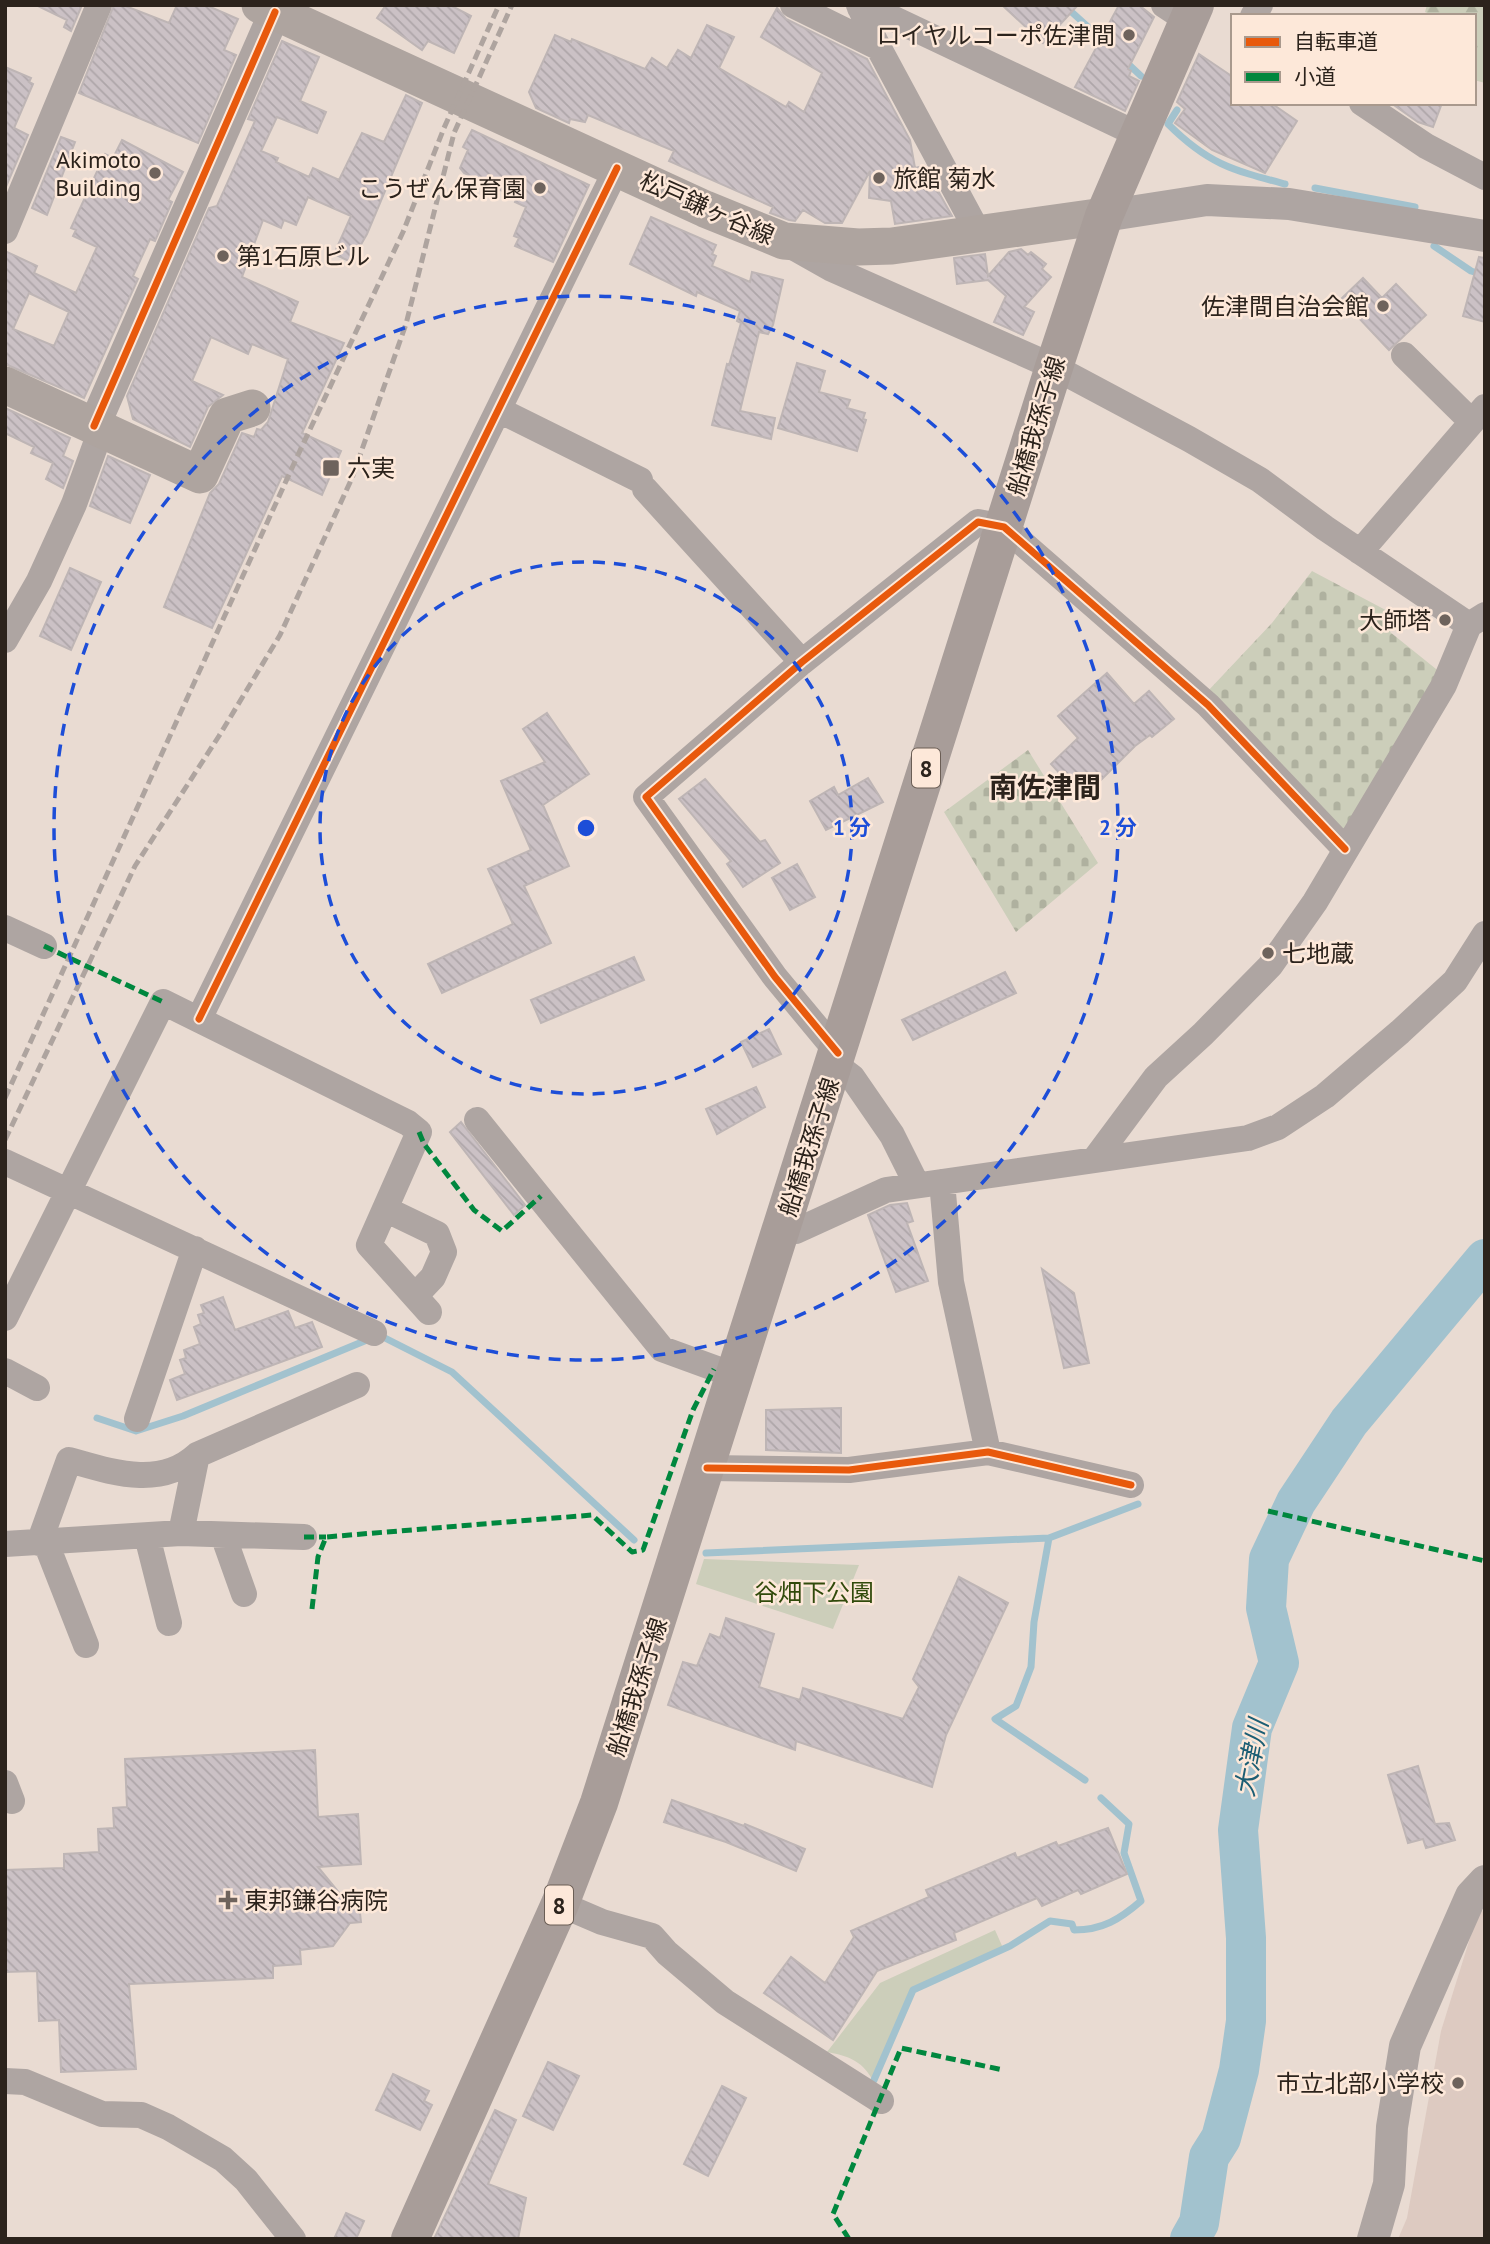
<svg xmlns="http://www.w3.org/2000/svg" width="1490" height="2244" font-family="'PT Sans','Noto Sans JP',sans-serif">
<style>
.education{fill:#ddcac1}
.forest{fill:url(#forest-firs)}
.cemetery{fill:url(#cemetery-stones)}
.green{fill:#ccceba}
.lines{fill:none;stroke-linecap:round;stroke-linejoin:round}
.stream{stroke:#a2c2ce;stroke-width:7}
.river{stroke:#a2c2ce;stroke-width:40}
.building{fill:url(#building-back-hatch);stroke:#beb5b5;stroke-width:2;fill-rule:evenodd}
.minor{stroke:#aea5a2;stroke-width:26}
.tertiary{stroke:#aea5a2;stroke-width:32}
.secondary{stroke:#aea49f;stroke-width:37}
.primary{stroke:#a89d99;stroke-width:38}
.rail{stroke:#aea49f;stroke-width:5;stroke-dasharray:10 5;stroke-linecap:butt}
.quiet{stroke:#00873e;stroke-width:5;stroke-dasharray:10 5;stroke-linecap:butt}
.cycleway-casing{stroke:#fde8d9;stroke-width:11}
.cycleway{stroke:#e8590c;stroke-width:7}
.ring{fill:none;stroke:#1d4ed8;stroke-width:3.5;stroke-dasharray:12 9}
.poi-dot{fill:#6e635c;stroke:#fde8d9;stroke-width:2.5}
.labels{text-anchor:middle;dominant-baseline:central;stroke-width:5;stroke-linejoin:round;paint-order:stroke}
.shield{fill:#fde8d9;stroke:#6b5e55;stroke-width:2}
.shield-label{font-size:23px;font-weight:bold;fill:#2c231c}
.poi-label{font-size:24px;fill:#2c231c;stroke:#fde8d9;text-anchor:end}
.street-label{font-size:24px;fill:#2c231c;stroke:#fde8d9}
.park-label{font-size:24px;fill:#314a0b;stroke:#fde8d9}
.water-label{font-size:26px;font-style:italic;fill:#1c5e74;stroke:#fde8d9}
.quarter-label{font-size:28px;font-weight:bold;fill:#2c231c;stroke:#fde8d9}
.centre{fill:#1d4ed8;stroke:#fde8d9;stroke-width:3.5}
.ring-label{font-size:21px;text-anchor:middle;font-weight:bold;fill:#1d4ed8;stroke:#fde8d9;stroke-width:5;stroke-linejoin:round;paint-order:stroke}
</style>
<defs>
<pattern id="forest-firs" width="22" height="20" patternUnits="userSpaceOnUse" patternTransform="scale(1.75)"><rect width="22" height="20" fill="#ccceba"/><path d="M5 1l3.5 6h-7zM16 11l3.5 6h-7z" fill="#afb19f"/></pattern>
<pattern id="cemetery-stones" width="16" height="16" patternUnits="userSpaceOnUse" patternTransform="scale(1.75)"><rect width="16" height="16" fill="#ccceba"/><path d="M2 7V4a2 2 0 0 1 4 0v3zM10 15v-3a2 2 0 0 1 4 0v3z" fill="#afb19f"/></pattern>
<pattern id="building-back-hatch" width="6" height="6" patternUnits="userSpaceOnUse" patternTransform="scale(1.75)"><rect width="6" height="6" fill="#cbc1c5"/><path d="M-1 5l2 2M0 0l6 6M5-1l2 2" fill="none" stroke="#aea6a9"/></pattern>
</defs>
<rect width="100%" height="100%" fill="#e9dbd2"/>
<path class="education" d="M1480 1906 1485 1916V2239H1398L1407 2218 1441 2031Z"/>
<path class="forest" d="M1427 5H1485V83L1474 80V16H1434L1425 12Z"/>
<path class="cemetery" d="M1312 571 1395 615 1390 632 1441 673 1342 835 1207 692 1272 623Z
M1028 750 1098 863 1016 932 944 812Z"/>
<path class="green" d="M704 1559 859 1565 833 1629 696 1584Z
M995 1930 1003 1948 911 1990 872 2079C861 2060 848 2056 827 2052L880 1983Z"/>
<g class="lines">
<path class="stream" d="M1065 6 1108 45
M1124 60 1141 76
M1177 110 1168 124C1208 164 1232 170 1285 184
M1315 188 1415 207
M1434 246 1471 271 1481 274
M97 1418 136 1431 183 1416 379 1335 452 1372 634 1540
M1049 1538 1034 1622 1031 1667 1016 1706 995 1719 1085 1780
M706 1553 1049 1538 1138 1504
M874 2080 913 1990 1010 1946 1050 1921 1072 1924 1074 1930C1103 1930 1120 1919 1141 1901L1124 1853 1129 1824 1101 1798"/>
<path class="river" d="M1190 2239 1199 2223 1209 2157 1221 2138 1239 2070 1246 2021V1938L1238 1830 1252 1728 1279 1663 1266 1608 1269 1559 1296 1502 1349 1422 1485 1259"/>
</g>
<path class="building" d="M36 5H82L71 31 64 27 67 20Z
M114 5H123L169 23 177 5H206L238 19 224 50 236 55 198 143 79 93Z
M386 5H450L471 16 454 53 428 41 422 50 377 18Z
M1002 5H1078L1043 43Z
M1119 5H1139L1154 17 1128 69 1131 71 1129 76 1139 81 1125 111 1075 87 1096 48 1110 33 1106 29Z
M777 8 786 19 867 59 910 140 915 168 924 166 952 216 895 224 891 201 869 198 870 171 842 223H825L803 210 795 221 789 220 770 213 773 207 669 161 674 151 588 115 585 122 570 119 569 123 536 108 529 92 555 35 571 42 572 39 645 69 652 58 667 68 678 50 691 58 707 25 734 37 719 68 786 107 789 102 804 112 822 73 761 37Z
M282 41 319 57 300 101 326 112 317 133 277 117 261 151 278 158 276 162 309 177 313 168 339 180 362 133 384 142 406 95 422 103 367 234 351 262 334 254 351 216 308 197 296 225 284 220 281 228 263 220 242 277 298 302 290 322 344 343 302 433 341 451 322 495 282 476 212 628 164 607 210 493 219 484 242 433 254 437 257 429 261 430 268 422 288 359 252 344 248 354 211 337 192 381 223 395 208 407 190 447 133 419 127 396 209 208 217 206 255 121 248 119Z
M1199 54 1233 77V103H1271L1297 121 1265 173 1212 150 1175 123 1185 109 1177 102Z
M5 67 31 78 29 82 33 84 14 128 28 135 5 189Z
M1391 103H1442L1433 127 1418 122Z
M472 130 589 185 553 262 515 246 519 238 514 236 526 207 515 202 517 198 464 173 460 168 468 150 463 147Z
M61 137 75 142 47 215 32 208Z
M122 140 183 172 168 200 172 202 155 241 150 239 133 276 138 279 84 398 5 364V251L37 266 34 273 76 293 97 247 73 236 76 230 71 228 105 154 113 158ZM29 293 69 312 54 346 13 329Z
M651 217 716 245 712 254 716 256 712 266 750 282 752 272 783 280 773 325 768 334 759 332 740 411 775 418 771 439 712 425 727 364 729 365 741 323 737 321 740 311 697 292 696 296 630 264Z
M1021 249 1028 255 1031 252 1046 264 1042 269 1051 277 1024 307 1034 312 1023 335 994 322 1006 296 988 280 957 284 954 258 985 254 988 276 1009 252Z
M1479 257 1485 258V322L1463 316Z
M1363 278 1382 298 1396 284 1426 315 1389 350 1341 299Z
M797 363 825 371 819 392 850 400 847 408 865 413 863 419 866 420 857 451 778 428Z
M5 408 70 438 63 456 73 461 63 488 46 479 53 463 31 453 34 447 5 433Z
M108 456 150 475 130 523 90 506Z
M70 568 101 582 71 650 40 636Z
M1107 673 1134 704 1149 691 1174 719 1152 737 1150 735 1135 746 1091 790 1086 786 1078 793 1051 764 1078 738 1058 716Z
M547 713 589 774 543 805 569 866 524 886 551 943 442 993 428 964 513 924 488 869 531 850 501 781 545 762 523 729Z
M868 778 883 802 826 830 810 801 834 787 838 795Z
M705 779 760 842 765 840 780 863 743 887 727 864 731 861 679 799Z
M797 864 815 897 790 910 772 878Z
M634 957 644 980 541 1023 531 1000Z
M1005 972 1016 993 913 1040 902 1020Z
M769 1029 781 1054 753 1067 741 1042Z
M756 1087 765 1107 717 1134 706 1109Z
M461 1122 525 1205 514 1215 450 1132Z
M907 1203 913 1221 907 1223 928 1281 896 1292 868 1215 890 1205Z
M1042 1269 1074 1293 1089 1363 1064 1368Z
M223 1297 235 1330 288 1311 295 1328 312 1322 322 1347 177 1400 170 1380 185 1374 180 1360 186 1358 184 1350 200 1344 194 1327 201 1324 198 1315 204 1313 201 1305Z
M841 1408V1453L766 1450V1410Z
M959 1577 1008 1603 946 1735 932 1787 796 1741 795 1750 668 1705 683 1662 697 1666 710 1634 720 1638 726 1618 774 1634 759 1687 800 1700 803 1688 903 1719 919 1687 913 1679Z
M315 1750 318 1817 358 1814 361 1864 318 1867 349 1905 359 1904 361 1922 350 1923 333 1946 300 1950 301 1964 273 1966V1978L129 1984 136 2069 61 2072 59 2020 39 2021 37 1971 5 1972V1870L64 1868V1854L99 1852 98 1829 114 1828 113 1808 127 1807 125 1759Z
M1418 1766 1435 1824 1449 1823 1455 1840 1426 1848 1423 1839 1408 1843 1388 1775Z
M672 1800 744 1826 745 1824 805 1849 796 1871 726 1842 664 1822Z
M1108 1828 1127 1874 1081 1894 1078 1890 1042 1906 1037 1898 954 1933 956 1940 877 1971 833 2040 764 1993 791 1957 825 1983 854 1937 851 1931 929 1897 926 1890 1015 1853 1017 1858 1056 1842 1058 1846Z
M548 2062 579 2076 553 2130 523 2116Z
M393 2074 429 2091 424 2101 432 2105 420 2130 376 2110Z
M722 2086 746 2098 708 2176 684 2164Z
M495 2110 516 2120 488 2184 526 2198 518 2239H434Z
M346 2213 364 2221 356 2239H334Z"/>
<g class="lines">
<path class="minor" d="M793 5 878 47
M859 5 875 41 979 234
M1164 5 1188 21
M860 8 892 18 1139 135
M1253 16 1260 5
M1362 103 1426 146 1485 177
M5 231 99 5
M791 246 830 268 1054 367 1189 439 1260 480 1325 528 1469 625 1485 615
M1404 355 1472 422
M499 410 640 480
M645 489 802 662
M1360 552 1485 407
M5 640 39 581 74 504 101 430
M5 928 44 946
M199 1019 617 168
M838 1053 775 977 646 797 802 662 978 522 1004 527 1208 705 1345 849
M835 1064 852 1077 892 1135 917 1185
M477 1120 662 1349 736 1376
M1095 1159 1156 1077 1203 1034 1270 966 1315 902 1444 685 1469 625
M5 1162 374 1333
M942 1182 951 1282 988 1452
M385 1209 437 1234 444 1252 433 1277 415 1296
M783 1228 796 1231 886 1190 1248 1138 1278 1127 1325 1096 1400 1032 1455 981 1485 934
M5 1318 163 1002 408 1123 419 1132 369 1245 429 1312
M5 1371 37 1388
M137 1419 195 1249
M707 1468 849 1470 988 1452 1131 1485
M181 1533 197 1455
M223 1535 244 1594
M147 1536 169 1623
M39 1543 69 1460C112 1472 160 1489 197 1455L357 1385
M46 1543 86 1645
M5 1544 181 1533 304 1537
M5 1783 12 1801
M560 1904 602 1922 652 1936 667 1953 725 2002 881 2101
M5 2081 25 2082 102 2114 141 2115 168 2127 223 2159 246 2180 293 2239"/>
<path class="tertiary" d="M1104 216 1207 200 1289 204 1485 236
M94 426 275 12
M1373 2239 1389 2184 1392 2127 1405 2046 1471 1896 1485 1881"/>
<path class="secondary" d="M260 5 705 209 784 241 858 247 892 246 1104 216
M5 385 200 475 227 416 252 408"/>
<path class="primary" d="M410 2239 560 1904 599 1803 1054 367 1104 216 1195 5"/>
<path class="rail" d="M5 1098 297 457 403 232 444 128 499 5
M5 1140 135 866 219 736 280 635 352 478 406 324 454 133 512 5"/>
<path class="quiet" d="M44 946 163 1002
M419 1132 424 1144 474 1210 502 1231 541 1196
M1268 1511 1485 1561
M304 1537H326
M312 1609 318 1557 326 1537 592 1515 632 1552 643 1550 693 1410 714 1369
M849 2239 833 2214 901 2048 1003 2070"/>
<defs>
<path id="cycleway" d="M94 426 275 12
M199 1019 617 168
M838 1053 775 977 646 797 802 662 978 522 1004 527 1208 705 1345 849
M707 1468 849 1470 988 1452 1131 1485"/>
</defs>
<use href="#cycleway" class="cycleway-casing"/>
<use href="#cycleway" class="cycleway"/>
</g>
<g class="ring">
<circle cx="586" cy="828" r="266"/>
<circle cx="586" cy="828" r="532"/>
</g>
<g class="poi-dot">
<circle cx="1129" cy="35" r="7"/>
<circle cx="155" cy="173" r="7"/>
<circle cx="879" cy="178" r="7"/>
<circle cx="540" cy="188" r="7"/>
<circle cx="223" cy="256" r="7"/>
<circle cx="1383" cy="306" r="7"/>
<rect x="322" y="459" width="18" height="18" rx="3.5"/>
<circle cx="1445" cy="620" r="7"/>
<circle cx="1268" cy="953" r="7"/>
<path d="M224.5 1889.5h7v7h7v7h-7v7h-7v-7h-7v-7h7z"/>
<circle cx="1458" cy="2083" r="7"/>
</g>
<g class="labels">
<g class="shield">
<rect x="912" y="748.5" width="28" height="39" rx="5"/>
<rect x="545" y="1885.5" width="28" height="39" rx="5"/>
</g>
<g class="shield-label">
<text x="926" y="768">8</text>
<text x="559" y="1905">8</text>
</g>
<g class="poi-label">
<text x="1115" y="35">ロイヤルコーポ佐津間</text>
<text x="141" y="159">Akimoto<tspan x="141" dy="28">Building</tspan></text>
<text x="893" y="178" text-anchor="start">旅館 菊水</text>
<text x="526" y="188">こうぜん保育園</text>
<text x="237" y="256" text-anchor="start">第1石原ビル</text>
<text x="1369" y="306">佐津間自治会館</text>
<text x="347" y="468" text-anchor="start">六実</text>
<text x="1431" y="620">大師塔</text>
<text x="1282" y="953" text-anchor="start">七地蔵</text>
<text x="244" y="1900" text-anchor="start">東邦鎌谷病院</text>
<text x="1444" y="2083">市立北部小学校</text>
</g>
<g class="street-label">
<text transform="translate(707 208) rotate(24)">松戸鎌ヶ谷線</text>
<text transform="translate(1036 426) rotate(-73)">船橋我孫子線</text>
<text transform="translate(809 1147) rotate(-72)">船橋我孫子線</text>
<text transform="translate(637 1687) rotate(-72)">船橋我孫子線</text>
</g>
<g class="park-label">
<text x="814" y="1592">谷畑下公園</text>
</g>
<g class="water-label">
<text transform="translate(1251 1758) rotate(-79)">大津川</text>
</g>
<g class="quarter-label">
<text x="1045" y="786">南佐津間</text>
</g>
</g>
<circle cx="586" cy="828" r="10" class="centre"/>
<g class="ring-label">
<text x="852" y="835">1 分</text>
<text x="1118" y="835">2 分</text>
</g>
<rect width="1490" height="2244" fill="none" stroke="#2c231c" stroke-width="14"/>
<rect x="1231" y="14" width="245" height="91" fill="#fde8d9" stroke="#a9998d" stroke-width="2"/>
<rect x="1245" y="37" width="35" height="10" fill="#e8590c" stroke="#a9998d" stroke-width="2"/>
<text x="1294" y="49" font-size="21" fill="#2c231c">自転車道</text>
<rect x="1245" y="72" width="35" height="10" fill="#00873e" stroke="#a9998d" stroke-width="2"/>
<text x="1294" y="84" font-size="21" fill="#2c231c">小道</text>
</svg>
